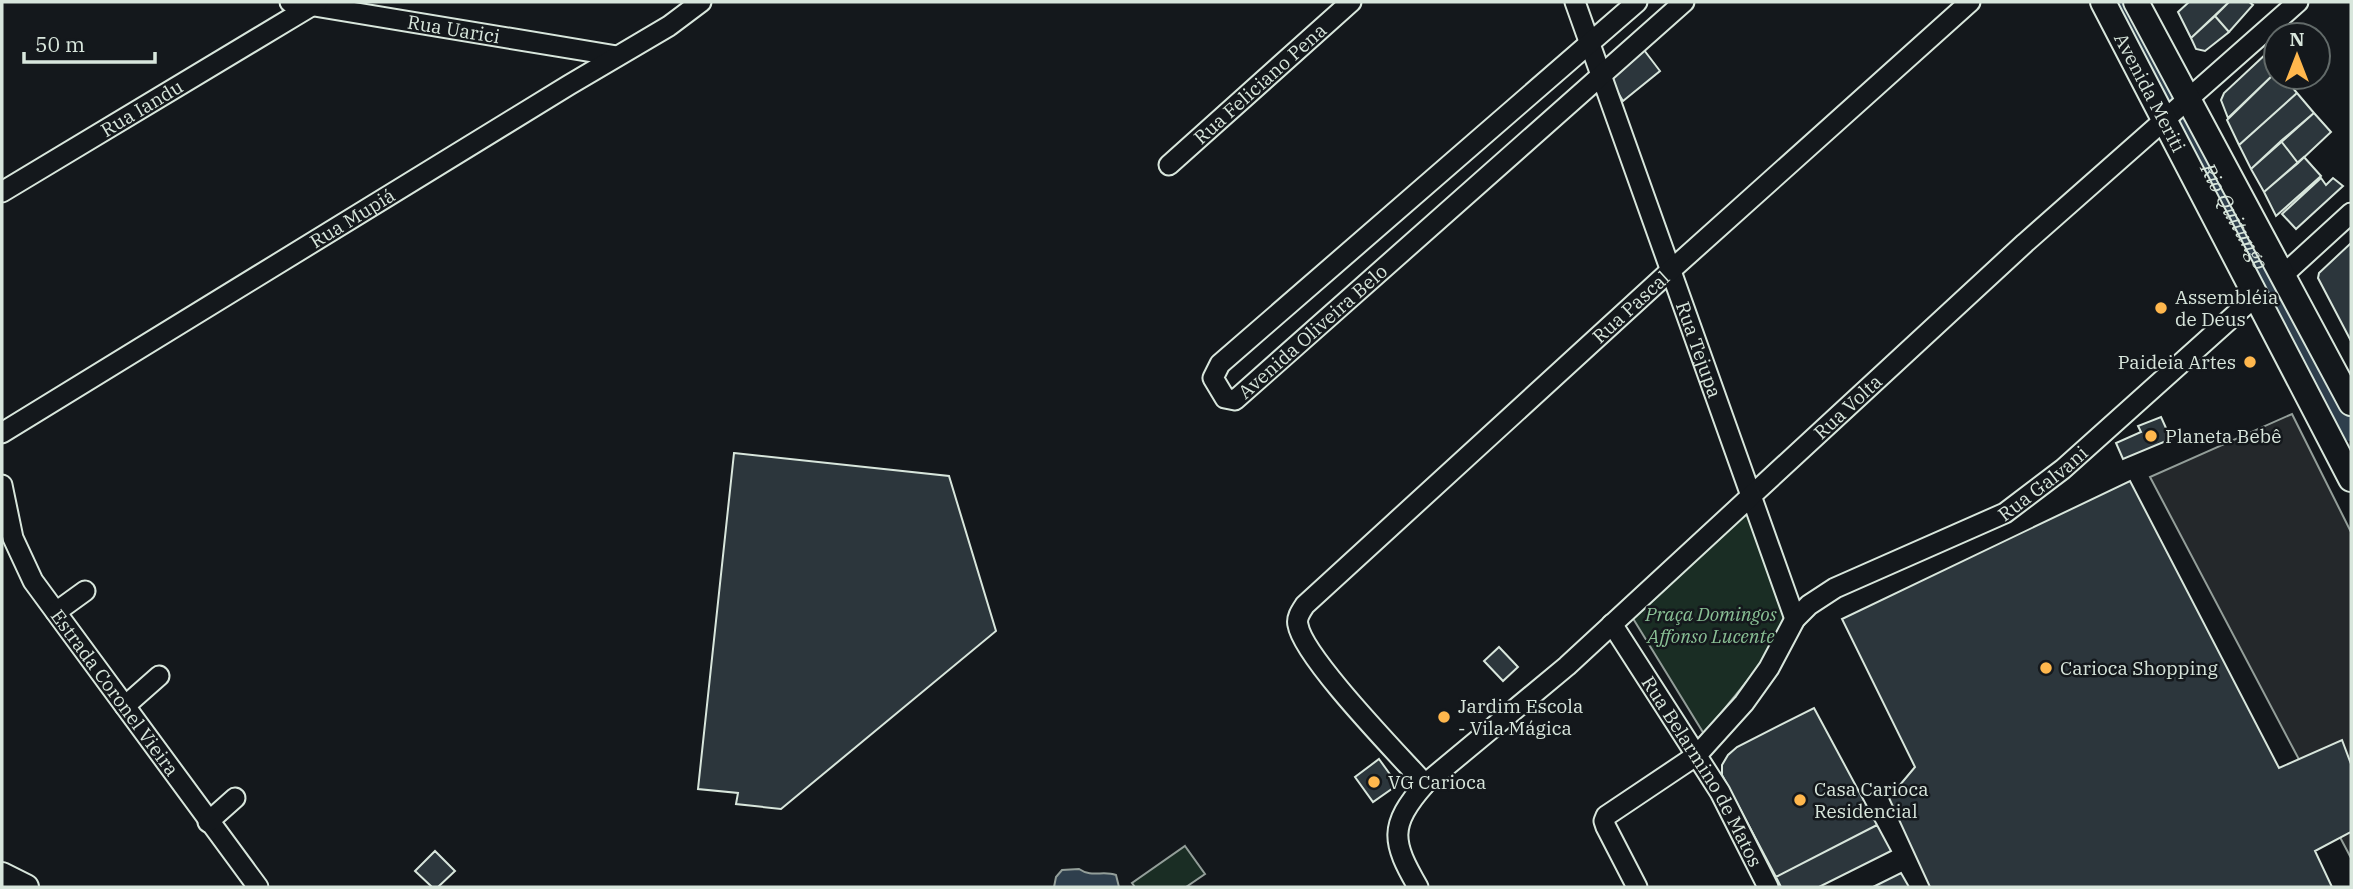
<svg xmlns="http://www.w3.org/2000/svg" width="2353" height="889" font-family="'IBM Plex Serif',serif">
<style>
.green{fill:#1a2d24;stroke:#939e99;stroke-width:2}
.parking{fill:#24282b;stroke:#939e99;stroke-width:2}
.water{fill:#2f3f4d;stroke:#939e99;stroke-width:2}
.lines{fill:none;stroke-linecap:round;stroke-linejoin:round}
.river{stroke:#2f3f4d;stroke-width:32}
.building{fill:#2c363c;stroke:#d8e6dc;stroke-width:2}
.minor-casing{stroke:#d8e6dc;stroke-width:23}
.major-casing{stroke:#d8e6dc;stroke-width:28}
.minor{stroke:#14181c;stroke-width:19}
.major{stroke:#14181c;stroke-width:24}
.poi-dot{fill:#ffb74d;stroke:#14181c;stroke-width:2.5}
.labels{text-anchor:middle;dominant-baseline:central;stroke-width:5;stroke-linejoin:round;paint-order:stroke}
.street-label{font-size:19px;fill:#d8e6dc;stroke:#14181c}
.poi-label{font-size:19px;fill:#d8e6dc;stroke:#14181c;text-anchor:start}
.park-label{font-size:19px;font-style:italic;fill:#8ac095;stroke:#14181c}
.water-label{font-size:21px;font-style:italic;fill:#d8e6dc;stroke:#14181c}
</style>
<rect width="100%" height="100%" fill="#14181c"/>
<path class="green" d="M1741 510 1755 516 1787 618 1783 637 1704 734 1629 612Z
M1185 846 1205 874 1186 887H1135L1132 883Z"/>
<path class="parking" d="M2292 414 2351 532V858L2150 477Z"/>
<path class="water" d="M1079 869C1092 878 1103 870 1116 875L1119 887H1054L1056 877 1062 870Z"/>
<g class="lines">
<path class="river" id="s1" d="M2122 2 2227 203 2351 425"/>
</g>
<path class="building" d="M2189 2H2229L2191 38 2178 12Z
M2229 2H2249L2253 5 2229 32 2215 16Z
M2215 16 2229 32 2205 51 2196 49 2191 38Z
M1644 50 1660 71 1623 101 1609 78Z
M2268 52 2276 61V72L2228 118 2221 100 2224 93Z
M2276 72V77H2284L2297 93 2239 145 2227 120Z
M2297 93 2314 113 2251 169 2239 145Z
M2314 113 2331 132 2298 163 2281 141Z
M2281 141 2298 163 2264 192 2251 169Z
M2304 157 2321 176 2276 216 2264 192Z
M2321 178 2326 185 2333 178 2343 186 2296 229 2282 214Z
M2351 243V341L2318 278 2319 273Z
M2161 417 2171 439 2123 459 2116 443 2141 432 2138 426Z
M734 453 949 476 996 631 781 809 736 804 738 793 698 789Z
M2130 481 2279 768 2342 740 2351 764V832L2315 851 2332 887H1930L1889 798 1915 767 1842 619Z
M1499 647 1518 667 1503 681 1484 661Z
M1814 708 1877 825 1776 877 1722 775V765L1728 755 1737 747Z
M1379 759 1392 777 1393 788 1373 802 1355 777Z
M1877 825 1891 851 1819 887H1781L1776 877Z
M435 851 455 871 438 887H432L415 871Z
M1901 873 1909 887H1873Z"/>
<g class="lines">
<defs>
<g id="minor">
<path id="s2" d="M290 2 617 56"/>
<path id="s3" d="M1575 2 1795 619"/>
<path id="s4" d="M1637 2 1220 364 1213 378 1225 398 1235 400 1684 2"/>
<path id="s5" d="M1169 165 1351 2"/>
<path id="s6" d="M2 192 318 2"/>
<path d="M2282 276 2351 213"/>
<path id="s7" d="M2 433 569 85 669 26 701 2"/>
<path id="s8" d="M2 485 13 538 33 581 258 887"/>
<path d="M56 612 85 591"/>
<path id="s9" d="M1612 624 1720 792 1768 887"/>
<path d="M125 706 159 676"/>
<path id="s10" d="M1425 784C1399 755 1303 657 1298 625 1296 618 1301 611 1305 605L1670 271 1970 2"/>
<path d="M208 822 235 798"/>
<path id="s11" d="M1418 887C1392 842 1388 826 1425 784L1567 666 2025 243 2298 2"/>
<path id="s12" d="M1637 887 1606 827 1604 821 1606 816 1697 755 1744 703 1769 668 1795 619 1809 605 1835 588 2005 513 2063 469 2257 295"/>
</g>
<g id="major">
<path id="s13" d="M2103 2 2351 479"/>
<path d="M2136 2 2351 403"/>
<path d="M2 875 26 887"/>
</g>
</defs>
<use href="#minor" class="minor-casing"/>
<use href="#major" class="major-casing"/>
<use href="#minor" class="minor"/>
<use href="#major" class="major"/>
</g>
<g class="poi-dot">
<circle cx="2161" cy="308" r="7"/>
<circle cx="2250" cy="362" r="7"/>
<circle cx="2151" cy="436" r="7"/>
<circle cx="2046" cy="668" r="7"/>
<circle cx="1444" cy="717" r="7"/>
<circle cx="1374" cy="782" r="7"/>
<circle cx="1800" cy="800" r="7"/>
</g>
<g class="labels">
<g class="street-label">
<text stroke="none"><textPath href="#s2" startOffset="166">Rua Uarici</textPath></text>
<text stroke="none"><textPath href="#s5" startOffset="122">Rua Feliciano Pena</textPath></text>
<text stroke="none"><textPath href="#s13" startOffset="102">Avenida Meriti</textPath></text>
<text stroke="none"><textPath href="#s6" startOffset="163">Rua Iandu</textPath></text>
<text stroke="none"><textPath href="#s7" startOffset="411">Rua Mupiá</textPath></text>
<text stroke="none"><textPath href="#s10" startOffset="668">Rua Pascal</textPath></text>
<text stroke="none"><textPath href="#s4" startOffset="705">Avenida Oliveira Belo</textPath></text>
<text stroke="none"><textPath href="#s3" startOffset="369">Rua Tejupa</textPath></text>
<text stroke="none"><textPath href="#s11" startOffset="682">Rua Volta</textPath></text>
<text stroke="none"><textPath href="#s12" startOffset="642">Rua Galvani</textPath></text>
<text stroke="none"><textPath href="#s8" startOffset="240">Estrada Coronel Vieira</textPath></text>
<text stroke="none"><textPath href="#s9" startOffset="173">Rua Belarmino de Matos</textPath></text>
</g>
<g class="poi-label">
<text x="2175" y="297">Assembléia<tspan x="2175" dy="22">de Deus</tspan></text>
<text x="2236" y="362" text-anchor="end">Paideia Artes</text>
<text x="2165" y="436">Planeta Bebê</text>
<text x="2060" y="668">Carioca Shopping</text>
<text x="1458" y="706">Jardim Escola<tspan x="1458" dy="22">- Vila Mágica</tspan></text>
<text x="1388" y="782">VG Carioca</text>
<text x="1814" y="789">Casa Carioca<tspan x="1814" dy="22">Residencial</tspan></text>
</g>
<g class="park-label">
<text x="1711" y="614">Praça Domingos<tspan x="1711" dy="22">Affonso Lucente</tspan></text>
</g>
<g class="water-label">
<text stroke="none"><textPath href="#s1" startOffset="242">Rio Quitungo</textPath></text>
</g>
</g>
<rect width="2353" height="889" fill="none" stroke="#d8e6dc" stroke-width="7"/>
<g transform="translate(2297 56)"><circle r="33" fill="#14181c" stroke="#626a69" stroke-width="2"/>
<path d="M0-5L12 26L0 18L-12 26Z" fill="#ffb74d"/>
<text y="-10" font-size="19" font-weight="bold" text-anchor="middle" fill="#d8e6dc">N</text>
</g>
<path d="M24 52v10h131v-10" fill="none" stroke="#d8e6dc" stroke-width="3.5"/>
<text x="35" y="52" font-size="21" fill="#d8e6dc" stroke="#14181c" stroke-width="5" paint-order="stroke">50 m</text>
</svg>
